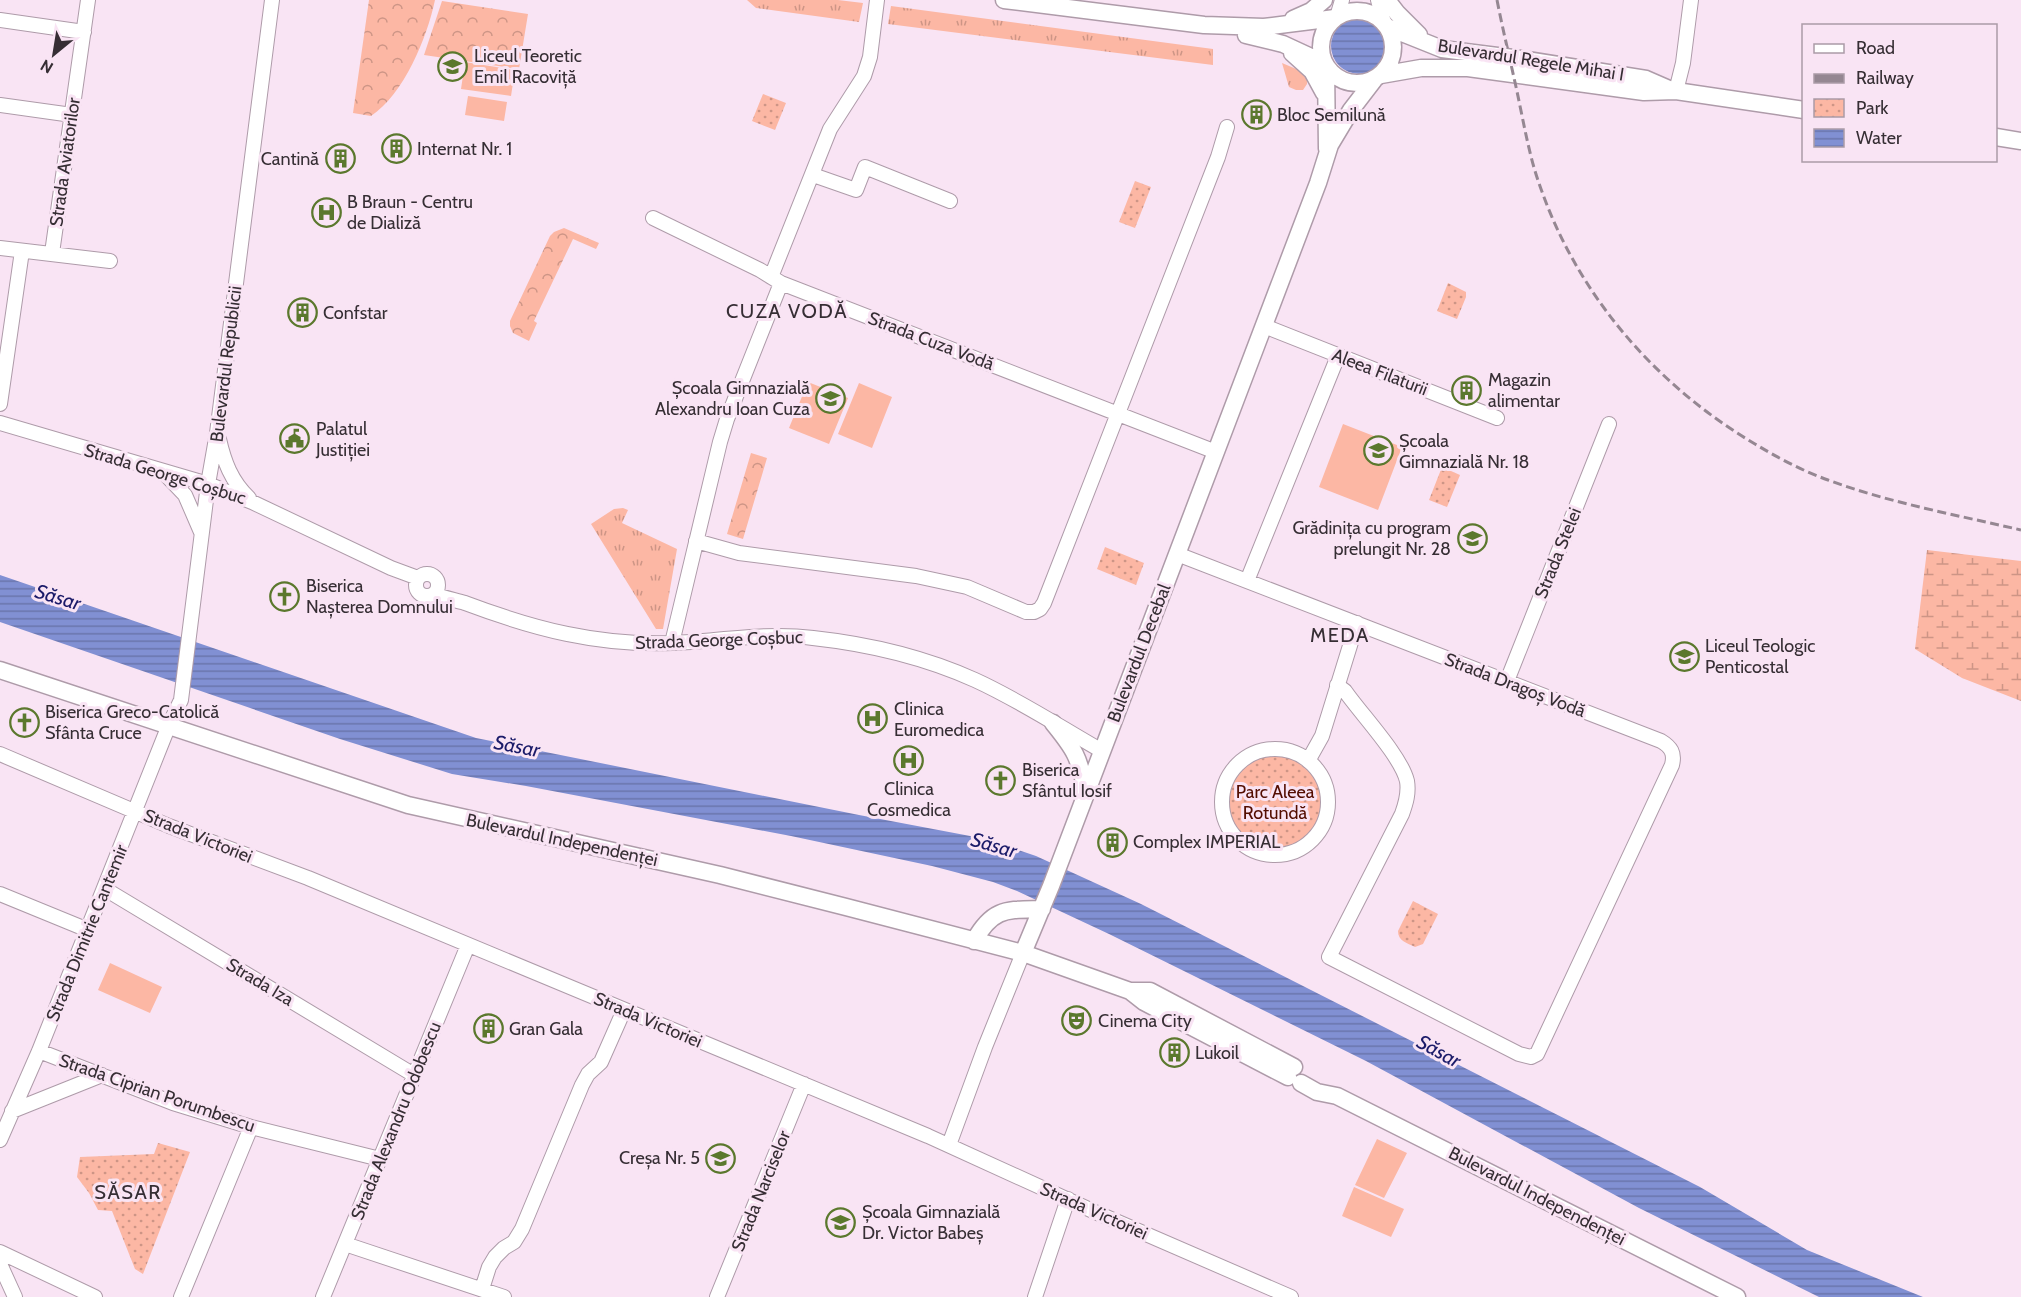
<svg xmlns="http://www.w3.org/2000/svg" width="2021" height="1297" font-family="Cabin,sans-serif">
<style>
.grass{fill:url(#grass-tufts)}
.forest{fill:url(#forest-crowns)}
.wetland{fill:url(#wetland-marsh)}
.park{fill:url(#park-dots)}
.pitch{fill:#fcb7a4}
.water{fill:url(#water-rules)}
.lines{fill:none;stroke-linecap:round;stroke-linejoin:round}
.minor-casing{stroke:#ae9ba9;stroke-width:16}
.major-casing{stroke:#ae9ba9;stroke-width:19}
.minor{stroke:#fff;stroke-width:14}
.major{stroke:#fff;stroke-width:16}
.rail{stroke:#958792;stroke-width:3;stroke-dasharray:9 4.5;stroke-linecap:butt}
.labels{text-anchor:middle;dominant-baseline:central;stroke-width:6;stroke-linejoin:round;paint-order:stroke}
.poi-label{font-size:18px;fill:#362e34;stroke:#f9e4f4;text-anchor:start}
.street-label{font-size:18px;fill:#362e34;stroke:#f9e4f4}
.park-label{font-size:18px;fill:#530d00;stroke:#f9e4f4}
.neighbourhood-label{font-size:20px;letter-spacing:1.5px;fill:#362e34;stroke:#f9e4f4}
.water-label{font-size:20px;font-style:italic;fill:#1b1b69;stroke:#f9e4f4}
</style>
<defs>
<pattern id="grass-tufts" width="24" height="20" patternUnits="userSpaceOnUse" patternTransform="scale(1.5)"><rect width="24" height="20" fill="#fcb7a4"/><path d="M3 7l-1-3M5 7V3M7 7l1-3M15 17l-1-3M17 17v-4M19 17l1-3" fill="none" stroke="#cd9586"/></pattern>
<pattern id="forest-crowns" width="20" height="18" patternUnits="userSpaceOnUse" patternTransform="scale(1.5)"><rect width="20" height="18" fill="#fcb7a4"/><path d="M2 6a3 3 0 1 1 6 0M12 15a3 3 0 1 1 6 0" fill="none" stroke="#cd9586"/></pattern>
<pattern id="wetland-marsh" width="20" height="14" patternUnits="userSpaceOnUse" patternTransform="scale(1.5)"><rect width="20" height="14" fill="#fcb7a4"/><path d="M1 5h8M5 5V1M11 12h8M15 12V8" fill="none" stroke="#cd9586"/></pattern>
<pattern id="park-dots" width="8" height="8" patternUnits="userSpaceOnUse" patternTransform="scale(1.5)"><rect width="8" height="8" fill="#fcb7a4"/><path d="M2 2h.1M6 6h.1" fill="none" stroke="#cd9586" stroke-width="1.8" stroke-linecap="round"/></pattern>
<pattern id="water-rules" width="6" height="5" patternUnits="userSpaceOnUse" patternTransform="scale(1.5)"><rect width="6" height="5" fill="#8190d3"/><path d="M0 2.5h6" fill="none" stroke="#6a76ac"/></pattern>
</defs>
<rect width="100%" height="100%" fill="#f9e4f4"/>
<path class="grass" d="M747 0H838L863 3 859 22 756 8Z
M891 6 1213 49V65L888 24Z
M1282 63 1301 71 1307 76V84L1303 90H1296L1289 87Z
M623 508 628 510 622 523 677 549 663 629H656L591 524 614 509Z"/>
<path class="forest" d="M369 0H435C427 38 404 94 371 116L353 113Z
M442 1 528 14 519 69 424 55Z
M564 228 599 243 596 249 573 239 534 321 537 323 529 341 513 333 510 326V321L550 236 554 232Z
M751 453 767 458 743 539 727 534Z"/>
<path class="wetland" d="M1927 550 2021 561V701L1962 678 1915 649Z"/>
<path class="park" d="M763 94 786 103 775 130 752 121Z
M1135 181 1151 187 1135 228 1119 222Z
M1448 283 1466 292V297L1457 319 1437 311Z
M1442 467 1460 475 1447 507 1429 500Z
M1105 547 1144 563 1136 585 1097 569Z
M1225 802a50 50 0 1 1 100 0a50 50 0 1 1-100 0Z
M1413 901 1438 914 1423 944 1415 947C1407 943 1398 941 1398 931Z
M158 1143 190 1152 143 1274 135 1269 112 1211 98 1210 89 1193 77 1177 80 1157 154 1154Z"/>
<path class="pitch" d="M465 62 515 70 511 96 461 89Z
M468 96 507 102 504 121 465 115Z
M808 382 848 398 829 444 789 428Z
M859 383 892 397 872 448 838 434Z
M1343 424 1402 447 1378 510 1319 487Z
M110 963 162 987 150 1013 98 990Z
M1377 1139 1407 1153 1384 1198 1355 1185Z
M1354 1187 1404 1209 1391 1237 1342 1216Z"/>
<path class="water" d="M1331 46a28 28 0 1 1 56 0a28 28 0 1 1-56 0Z
M0 575 476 738 859 815 986 839 1036 856 1141 904 1700 1187 1807 1250 1923 1297H1819L1639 1208 1366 1061 1109 934 1017 891 993 882 932 866 791 836 526 786 452 774 340 739 0 622Z"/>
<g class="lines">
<defs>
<path id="minor" d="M1378 0 1384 23
M1337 17 1342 0
M0 20 84 32
M1676 91 1683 63 1691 0
M0 105 72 115
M813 175 856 190 865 167 950 201
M653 218 760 270 781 283 1216 452
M0 248 110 261
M52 253 88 0
M771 277 830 129 864 76 870 57 877 0
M1264 326 1497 418
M0 404 22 251
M0 423 208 484 252 502 391 568 418 578
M219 439C224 461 231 481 249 498
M164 473 185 495 201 532
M696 541 739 553 916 576 967 587 1026 612H1034L1040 609 1044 603 1218 157 1227 127
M1177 554 1661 741C1671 747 1675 753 1672 765L1537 1054 1531 1057 1519 1054 1329 957 1402 814C1406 803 1409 793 1407 781 1401 756 1361 714 1345 691L1337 685
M416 585a11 11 0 1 1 22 0a11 11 0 1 1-22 0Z
M1247 581 1338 356
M434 594C444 598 455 600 465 603 534 629 598 646 673 643 719 641 766 632 813 638 868 644 924 657 975 680 1019 700 1060 727 1102 751
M672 643 720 442 727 419 781 283
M1507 681 1609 424
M1222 802a53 53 0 1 1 106 0a53 53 0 1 1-106 0Z
M0 754 169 826 308 878 928 1136 1095 1212 1291 1297
M1308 761 1322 736 1357 623
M105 889 414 1075
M0 894 88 930
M39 1051 173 1103 251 1127 380 1159
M12 1111 102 1075
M0 1140 39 1051 169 725 181 700 208 484 217 433 272 0
M949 1145 985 1047 1023 953
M345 1244 504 1297
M0 1252 95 1297
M0 1264 15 1297
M482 1289 489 1267 495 1257 504 1248 514 1242 522 1229 582 1085 588 1074 601 1062 624 1010
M181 1297 251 1127
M323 1297 468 945
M717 1297 804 1084
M1035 1297 1068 1199"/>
<path id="major" d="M1004 0 1204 25 1264 27 1335 18
M1387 0 1397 13 1419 35
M1321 47a36 36 0 1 1 72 0a36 36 0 1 1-72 0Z
M1293 19 1311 11 1324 0
M1387 27 1442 49 1521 59 1646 79 1669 89
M1246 35 1283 44 1324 63
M1292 53 1312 71 1324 93
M1326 66 1327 149
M1381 75 1421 68H1468L1644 92 1676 91 1804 110
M1996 137 2021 141
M0 670 408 805 720 875 846 907 1023 953 1130 991 1144 1002 1288 1077
M1053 723C1075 750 1079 757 1086 791
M974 941C993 907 1007 910 1042 909
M1023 953 1051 886 1318 183 1330 145 1351 110 1374 80
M1130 991H1150L1294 1067
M1301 1083 1317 1092 1337 1096 1737 1297"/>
</defs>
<use href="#minor" class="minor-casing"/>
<use href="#major" class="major-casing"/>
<use href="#minor" class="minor"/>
<use href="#major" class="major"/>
<path class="rail" d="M1497 0C1504 36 1513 71 1520 106 1526 135 1531 162 1541 189 1579 297 1657 386 1755 444 1778 458 1803 471 1828 480 1890 503 1957 515 2021 530"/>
</g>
<defs>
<symbol id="school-ring" viewBox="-11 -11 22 22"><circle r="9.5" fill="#f9e4f4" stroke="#5b782d" stroke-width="1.5"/><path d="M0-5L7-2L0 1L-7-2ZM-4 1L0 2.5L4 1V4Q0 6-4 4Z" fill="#5b782d"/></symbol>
<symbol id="building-ring" viewBox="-11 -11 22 22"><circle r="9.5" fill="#f9e4f4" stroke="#5b782d" stroke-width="1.5"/><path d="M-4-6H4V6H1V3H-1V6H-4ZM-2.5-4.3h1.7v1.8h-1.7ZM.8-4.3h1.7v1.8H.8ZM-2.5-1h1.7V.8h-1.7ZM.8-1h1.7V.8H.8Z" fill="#5b782d"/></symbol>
<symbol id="hospital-ring" viewBox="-11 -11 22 22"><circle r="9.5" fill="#f9e4f4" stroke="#5b782d" stroke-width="1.5"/><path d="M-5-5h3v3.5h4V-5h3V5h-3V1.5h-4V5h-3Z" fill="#5b782d"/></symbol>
<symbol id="civic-ring" viewBox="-11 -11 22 22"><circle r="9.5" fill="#f9e4f4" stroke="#5b782d" stroke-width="1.5"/><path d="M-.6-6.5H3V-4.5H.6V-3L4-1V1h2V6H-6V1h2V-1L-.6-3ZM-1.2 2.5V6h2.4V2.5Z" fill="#5b782d"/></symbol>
<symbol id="church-ring" viewBox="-11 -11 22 22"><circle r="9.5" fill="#f9e4f4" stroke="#5b782d" stroke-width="1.5"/><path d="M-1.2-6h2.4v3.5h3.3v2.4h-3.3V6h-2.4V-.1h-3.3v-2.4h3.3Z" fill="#5b782d"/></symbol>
<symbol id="theatre-ring" viewBox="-11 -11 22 22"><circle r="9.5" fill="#f9e4f4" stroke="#5b782d" stroke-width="1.5"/><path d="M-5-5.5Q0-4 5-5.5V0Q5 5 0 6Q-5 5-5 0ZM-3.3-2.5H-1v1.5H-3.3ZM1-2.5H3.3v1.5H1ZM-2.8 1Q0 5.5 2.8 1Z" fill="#5b782d"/></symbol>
</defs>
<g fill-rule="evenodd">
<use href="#school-ring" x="436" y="50" width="33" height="33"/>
<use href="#building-ring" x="1240" y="98" width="33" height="33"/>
<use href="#building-ring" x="380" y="132" width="33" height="33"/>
<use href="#building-ring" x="324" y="142" width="33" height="33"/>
<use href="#hospital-ring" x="310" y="196" width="33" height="33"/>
<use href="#building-ring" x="286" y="296" width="33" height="33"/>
<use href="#building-ring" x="1450" y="374" width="33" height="33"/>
<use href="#school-ring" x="814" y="382" width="33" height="33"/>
<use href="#civic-ring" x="278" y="422" width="33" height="33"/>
<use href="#school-ring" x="1362" y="434" width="33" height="33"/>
<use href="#school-ring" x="1456" y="522" width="33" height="33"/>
<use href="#church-ring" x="268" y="580" width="33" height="33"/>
<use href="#school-ring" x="1668" y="640" width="33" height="33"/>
<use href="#hospital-ring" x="856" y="702" width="33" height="33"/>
<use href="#church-ring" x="8" y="706" width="33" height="33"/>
<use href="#hospital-ring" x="892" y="744" width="33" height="33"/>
<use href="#church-ring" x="984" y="764" width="33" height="33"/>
<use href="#building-ring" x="1096" y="826" width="33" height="33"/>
<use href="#theatre-ring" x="1060" y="1004" width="33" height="33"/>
<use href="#building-ring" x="472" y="1012" width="33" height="33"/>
<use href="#building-ring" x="1158" y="1036" width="33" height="33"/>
<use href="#school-ring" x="704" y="1142" width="33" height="33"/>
<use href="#school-ring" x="824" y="1206" width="33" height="33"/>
</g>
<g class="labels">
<g class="poi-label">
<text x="474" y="56">Liceul Teoretic<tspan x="474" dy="21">Emil Racoviță</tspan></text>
<text x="1277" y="115">Bloc Semilună</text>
<text x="417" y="149">Internat Nr. 1</text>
<text x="319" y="159" text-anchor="end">Cantină</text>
<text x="347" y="202">B Braun - Centru<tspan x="347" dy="21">de Dializă</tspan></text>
<text x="323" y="313">Confstar</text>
<text x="1488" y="380">Magazin<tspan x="1488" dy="21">alimentar</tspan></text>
<text x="810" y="388" text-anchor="end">Școala Gimnazială<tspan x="810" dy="21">Alexandru Ioan Cuza</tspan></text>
<text x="316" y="429">Palatul<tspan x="316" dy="21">Justiției</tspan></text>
<text x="1399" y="441">Școala<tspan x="1399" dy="21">Gimnazială Nr. 18</tspan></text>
<text x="1451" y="528" text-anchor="end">Grădinița cu program<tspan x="1451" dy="21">prelungit Nr. 28</tspan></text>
<text x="306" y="586">Biserica<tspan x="306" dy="21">Nașterea Domnului</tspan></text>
<text x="1705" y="646">Liceul Teologic<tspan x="1705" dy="21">Penticostal</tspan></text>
<text x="894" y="709">Clinica<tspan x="894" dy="21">Euromedica</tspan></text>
<text x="45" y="712">Biserica Greco-Catolică<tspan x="45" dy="21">Sfânta Cruce</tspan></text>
<text x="1022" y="770">Biserica<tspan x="1022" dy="21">Sfântul Iosif</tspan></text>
<text x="909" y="789" text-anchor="middle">Clinica<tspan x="909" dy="21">Cosmedica</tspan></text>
<text x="1133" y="842">Complex IMPERIAL</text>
<text x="1098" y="1021">Cinema City</text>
<text x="509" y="1029">Gran Gala</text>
<text x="1195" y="1053">Lukoil</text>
<text x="700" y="1158" text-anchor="end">Creșa Nr. 5</text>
<text x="862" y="1212">Școala Gimnazială<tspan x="862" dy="21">Dr. Victor Babeș</tspan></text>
</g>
<g class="street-label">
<text transform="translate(1531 60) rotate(9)">Bulevardul Regele Mihai I</text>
<text transform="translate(65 162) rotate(-82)">Strada Aviatorilor</text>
<text transform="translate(931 341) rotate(21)">Strada Cuza Vodă</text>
<text transform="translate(226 364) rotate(-83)">Bulevardul Republicii</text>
<text transform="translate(1380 372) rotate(21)">Aleea Filaturii</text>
<text transform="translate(165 474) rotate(17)">Strada George Coșbuc</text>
<text transform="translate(1558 553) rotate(-68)">Strada Stelei</text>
<text transform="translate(719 640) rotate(-2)">Strada George Coșbuc</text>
<text transform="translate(1139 653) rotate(-69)">Bulevardul Decebal</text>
<text transform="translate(1515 685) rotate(21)">Strada Dragoș Vodă</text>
<text transform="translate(198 836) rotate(22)">Strada Victoriei</text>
<text transform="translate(562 840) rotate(12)">Bulevardul Independenței</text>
<text transform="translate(87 933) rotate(-68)">Strada Dimitrie Cantemir</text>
<text transform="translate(260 982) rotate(31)">Strada Iza</text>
<text transform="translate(648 1020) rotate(23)">Strada Victoriei</text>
<text transform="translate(157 1093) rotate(19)">Strada Ciprian Porumbescu</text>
<text transform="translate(396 1121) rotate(-68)">Strada Alexandru Odobescu</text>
<text transform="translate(761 1191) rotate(-68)">Strada Narciselor</text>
<text transform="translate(1537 1196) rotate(27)">Bulevardul Independenței</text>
<text transform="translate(1094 1211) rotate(24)">Strada Victoriei</text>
</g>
<g class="park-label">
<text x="1275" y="792">Parc Aleea<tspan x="1275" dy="21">Rotundă</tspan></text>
</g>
<g class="neighbourhood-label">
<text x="787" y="311">CUZA VODĂ</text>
<text x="1340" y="635">MEDA</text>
<text x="128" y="1192">SĂSAR</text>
</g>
<g class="water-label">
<text transform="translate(58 597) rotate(17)">Săsar</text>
<text transform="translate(517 746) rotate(11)">Săsar</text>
<text transform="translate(994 845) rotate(16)">Săsar</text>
<text transform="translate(1439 1051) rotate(29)">Săsar</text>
</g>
</g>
<rect x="1802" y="24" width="195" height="138" fill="#f9e4f4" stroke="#ab9ba7" stroke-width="1.5"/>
<rect x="1814" y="44" width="30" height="9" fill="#ffffff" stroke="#ab9ba7" stroke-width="1.5"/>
<text x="1856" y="54" font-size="18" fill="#362e34">Road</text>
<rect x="1814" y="74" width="30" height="9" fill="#958792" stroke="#ab9ba7" stroke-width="1.5"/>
<text x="1856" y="84" font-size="18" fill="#362e34">Railway</text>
<rect x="1814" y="99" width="30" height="18" fill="url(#park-dots)" stroke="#ab9ba7" stroke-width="1.5"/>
<text x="1856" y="114" font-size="18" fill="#362e34">Park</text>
<rect x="1814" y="129" width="30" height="18" fill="url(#water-rules)" stroke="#ab9ba7" stroke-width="1.5"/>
<text x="1856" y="144" font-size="18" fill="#362e34">Water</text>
<g transform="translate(54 54) rotate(210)" stroke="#f9e4f4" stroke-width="4.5" paint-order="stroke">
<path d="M0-4.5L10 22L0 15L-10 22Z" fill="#362e34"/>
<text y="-9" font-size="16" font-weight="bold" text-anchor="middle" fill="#362e34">N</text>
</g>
</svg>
